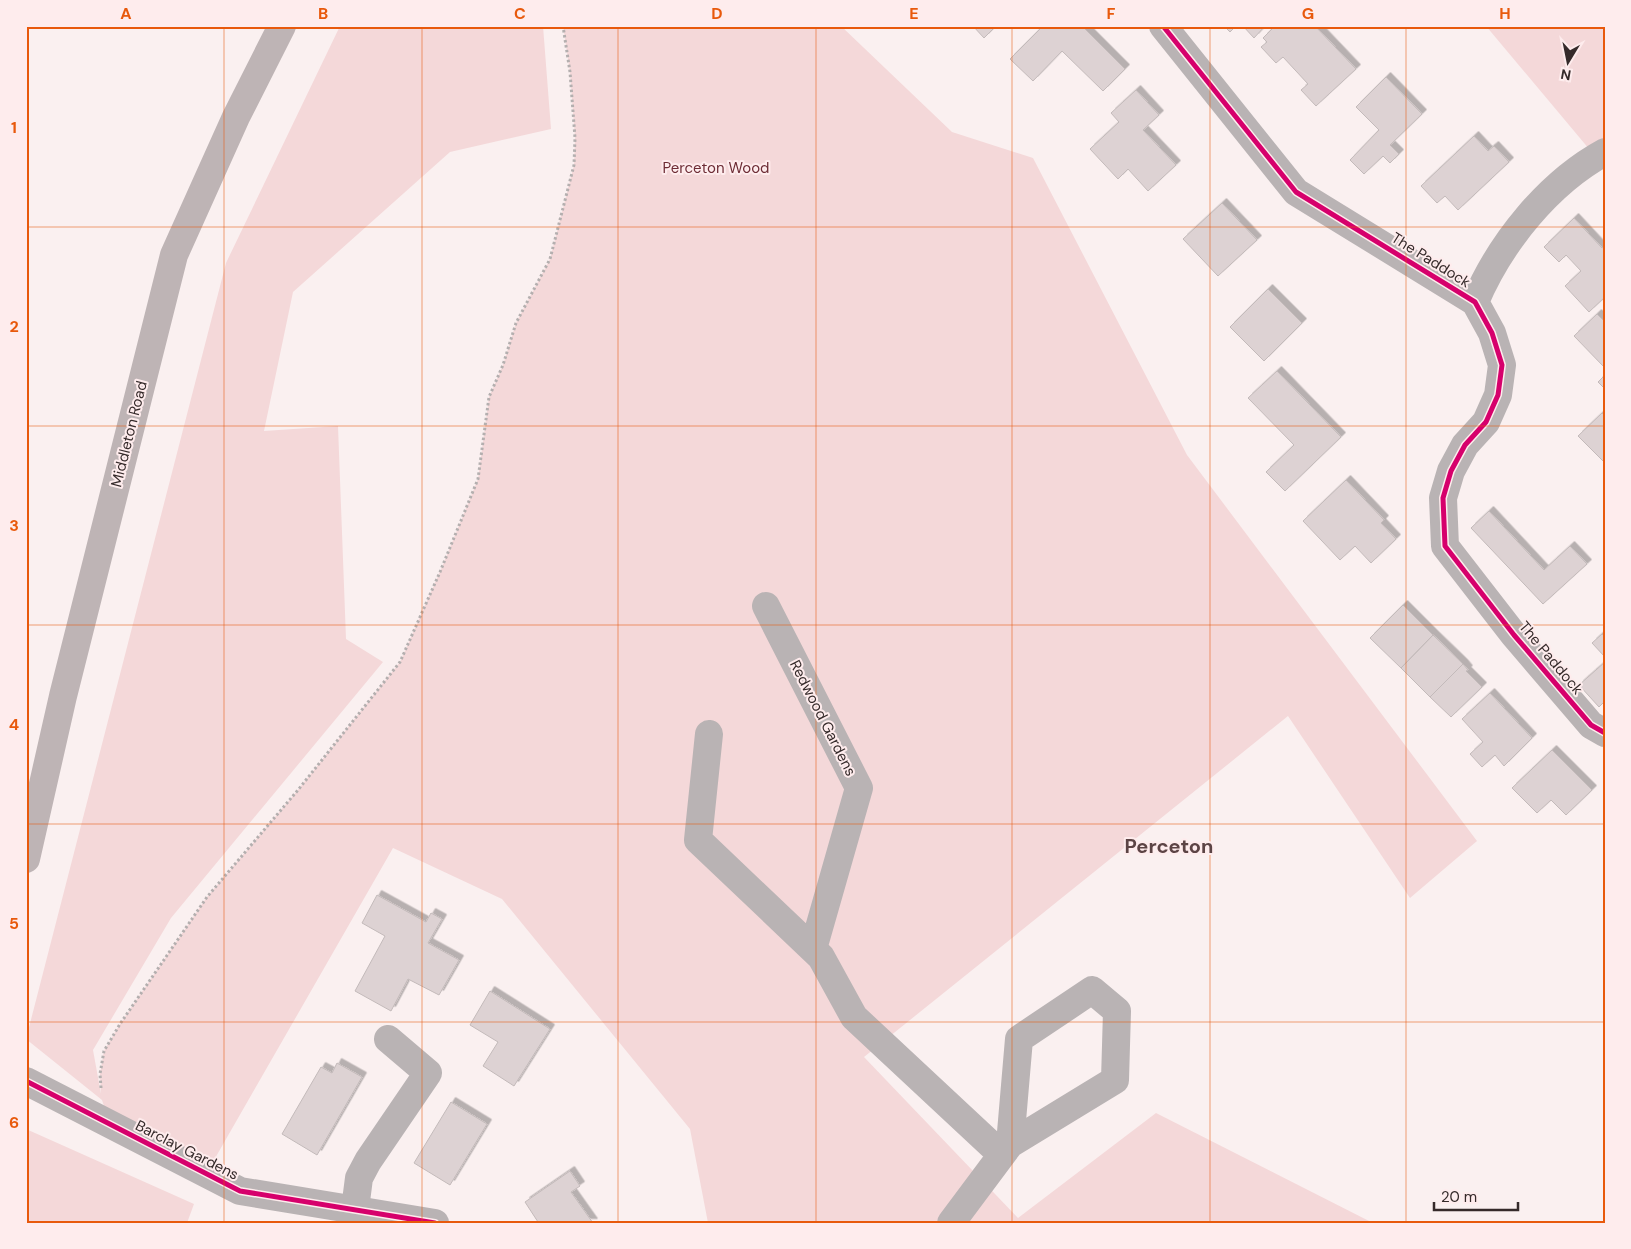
<svg xmlns="http://www.w3.org/2000/svg" width="1631" height="1249" font-family="'DM Sans',sans-serif">
<style>
.green{fill:#f4d8d9}
.building{fill:#ddd2d3;stroke:#c3baba;filter:url(#shadow)}
.lines{fill:none;stroke-linecap:round;stroke-linejoin:round}
.path{stroke:#b4afaf;stroke-width:3;stroke-dasharray:2.5 2.5;stroke-linecap:butt}
.minor{stroke:#b9b3b4;stroke-width:28}
.major{stroke:#beb4b5;stroke-width:28}
.cycleway-casing{stroke:#feeced;stroke-width:8}
.cycleway{stroke:#d6006c;stroke-width:5}
.grid{fill:none;stroke:#e8590c;stroke-width:1;stroke-opacity:0.55}
.labels{text-anchor:middle;dominant-baseline:central;stroke-width:4;stroke-linejoin:round;paint-order:stroke}
.park-label{font-size:15px;fill:#6d2c35;stroke:#feeced}
.street-label{font-size:15px;fill:#352a2a;stroke:#feeced}
.district-label{font-size:20px;font-weight:bold;fill:#5c4445;stroke:#feeced}
.neatline{fill:none;stroke:#e8590c;stroke-width:2}
.grid-label{font-size:16px;text-anchor:middle;font-weight:bold;fill:#e8590c}
</style>
<defs>
<filter id="shadow"><feDropShadow dx="4.5" dy="-4.5" stdDeviation="0" flood-color="#0004"/></filter>
</defs>
<rect width="100%" height="100%" fill="#faf0f0"/>
<path class="green" d="M340 26H543L551 129 450 152 293 292 264 431 338 426 346 639 383 662 171 918 93 1050 101 1094 100 1074 104 1051 120 1024 207 897 298 790 400 662 442 567 478 479 489 397 503 365 516 323 550 259 574 165 575 138 570 72 563 26H841L952 132 1033 158 1187 455 1477 841 1410 898 1288 716 864 1057 1018 1218 1156 1113 1373 1223H708L690 1129 502 899 393 848 206 1174 105 1109 102 1100 26 1039 226 263Z
M1486 26H1605V168Z
M26 1129 194 1204 187 1223H26Z"/>
<path class="building" d="M973 26H996L984 38Z
M1043 26H1082L1125 69 1103 91 1062 51 1033 81 1010 59Z
M1224 26H1236L1230 32Z
M1243 26H1265L1254 38Z
M1275 26H1315L1356 69 1316 106 1301 90 1308 84 1283 57 1276 63 1261 47 1267 42 1263 38Z
M1386 77 1422 114 1390 145 1399 154 1390 163 1383 156 1364 174 1350 160 1379 130 1356 107Z
M1136 90 1159 115 1143 130 1176 165 1148 191 1128 169 1118 179 1090 149 1119 122 1111 113Z
M1474 136 1488 151 1494 146 1509 162 1458 210 1445 196 1437 203 1421 186Z
M1222 203 1257 240 1218 276 1183 239Z
M1574 218 1602 248 1605 246V297L1589 312 1565 286 1581 271 1566 255 1559 262 1544 247Z
M1268 289 1302 323 1264 361 1230 327Z
M1597 314 1605 322V368L1574 336Z
M1277 371 1341 437 1285 491 1266 472 1294 445 1248 398Z
M1605 375V389L1598 382Z
M1602 413 1605 416V463L1578 436Z
M1346 480 1384 520 1381 523 1396 539 1371 563 1355 546 1340 560 1303 521Z
M1489 511 1544 570 1570 546 1587 564 1543 604 1471 528Z
M1403 605 1433 635 1401 668 1370 638Z
M1602 634 1605 637V657L1592 643Z
M1433 635 1463 664 1430 697 1401 668Z
M1605 662V701L1599 707 1579 685Z
M1463 664 1468 670 1466 671 1482 687 1451 717 1430 697Z
M1490 693 1532 738 1504 766 1495 755 1482 767 1470 754 1483 742 1462 719Z
M1552 750 1592 790 1566 815 1551 800 1537 813 1512 788Z
M377 895 426 922 431 913 442 919 428 943 459 960 439 995 408 979 391 1011 355 991 385 936 362 923Z
M490 991 550 1029 514 1086 483 1066 498 1042 470 1025Z
M337 1063 362 1077 317 1155 282 1134 321 1067 332 1073Z
M451 1102 487 1124 450 1185 414 1163Z
M570 1171 580 1186 571 1192 593 1223H537L538 1222 525 1202Z"/>
<g class="lines">
<path class="path" d="M101 1088 100 1074 104 1051 120 1024 207 897 298 790 400 662 440 572 478 479 489 397 503 365 516 323 550 259 574 165 575 138 570 72 563 26"/>
<path class="minor" d="M1163 26 1296 192 1475 302 1492 333 1502 365 1498 395 1486 422 1465 445 1451 471 1443 498 1445 546 1514 635 1591 725 1605 733
M1475 302C1500 243 1548 183 1605 152
M766 606 859 788 813 949
M709 734 698 840 821 957 854 1017 1002 1155
M26 1081 240 1191 435 1223
M355 1209 359 1178 368 1161 428 1073 388 1039
M951 1223 1010 1144 1115 1080 1117 1011 1092 990 1019 1039 1010 1144"/>
<path class="major" d="M26 859 63 696 174 255 236 117 282 26"/>
<defs>
<path id="cycleway" d="M1163 26 1296 192 1475 302 1492 333 1502 365 1498 395 1486 422 1465 445 1451 471 1443 498 1445 546 1514 635 1591 725 1605 733
M26 1081 240 1191 435 1223"/>
</defs>
<use href="#cycleway" class="cycleway-casing"/>
<use href="#cycleway" class="cycleway"/>
</g>
<path class="grid" d="M224 26V1223M422 26V1223M618 26V1223M816 26V1223M1012 26V1223M1210 26V1223M1406 26V1223M26 227H1605M26 426H1605M26 625H1605M26 824H1605M26 1022H1605"/>
<g class="labels">
<g class="park-label">
<text x="716" y="168">Perceton Wood</text>
</g>
<g class="street-label">
<text transform="translate(1431 260) rotate(32)">The Paddock</text>
<text transform="translate(129 434) rotate(-76)">Middleton Road</text>
<text transform="translate(1551 658) rotate(50)">The Paddock</text>
<text transform="translate(823 718) rotate(63)">Redwood Gardens</text>
<text transform="translate(187 1150) rotate(27)">Barclay Gardens</text>
</g>
<g class="district-label">
<text x="1169" y="846">Perceton</text>
</g>
</g>
<rect width="1631" height="1249" fill="none" stroke="#feeced" stroke-width="55"/>
<g transform="translate(1568 62) rotate(190)" stroke="#feeced" stroke-width="4" paint-order="stroke">
<path d="M0-4L9 19L0 12L-9 19Z" fill="#352a2a"/>
<text y="-8" font-size="14" font-weight="bold" text-anchor="middle" fill="#352a2a">N</text>
</g>
<path d="M1434 1202v8h84v-8" fill="none" stroke="#352a2a" stroke-width="2.5"/>
<text x="1441" y="1202" font-size="15" fill="#352a2a" stroke="#feeced" stroke-width="4" paint-order="stroke">20 m</text>
<rect x="28" y="28" width="1576" height="1194" class="neatline"/>
<g class="grid-label">
<text x="126" y="19">A</text>
<text x="323" y="19">B</text>
<text x="520" y="19">C</text>
<text x="717" y="19">D</text>
<text x="914" y="19">E</text>
<text x="1111" y="19">F</text>
<text x="1308" y="19">G</text>
<text x="1505" y="19">H</text>
<text x="14" y="133">1</text>
<text x="14" y="332">2</text>
<text x="14" y="531">3</text>
<text x="14" y="730">4</text>
<text x="14" y="929">5</text>
<text x="14" y="1128">6</text>
</g>
</svg>
